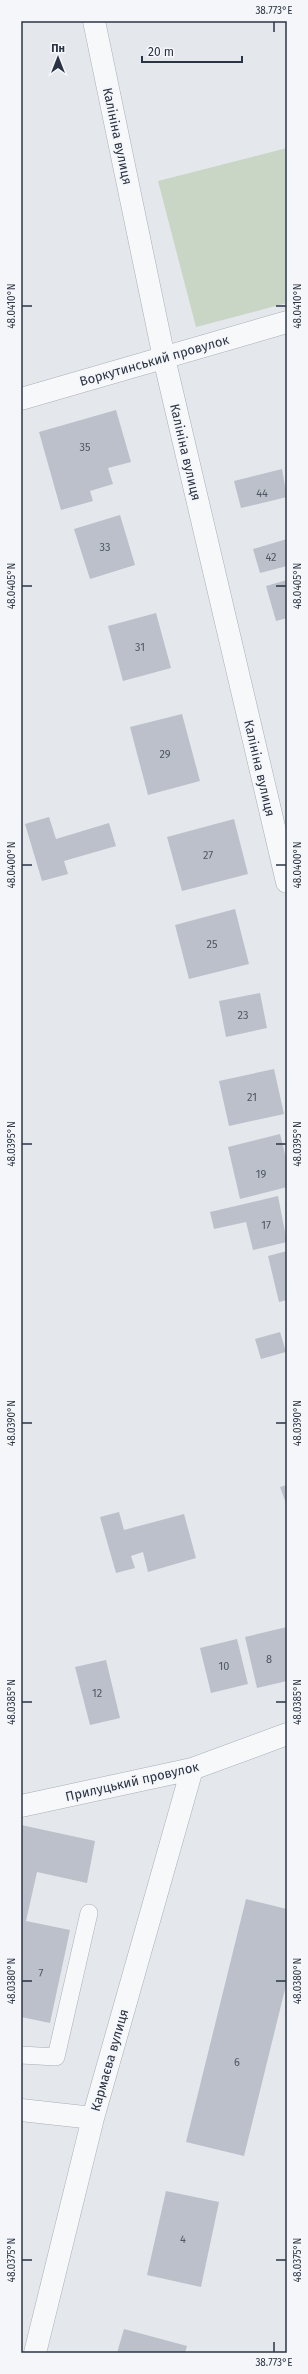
<svg xmlns="http://www.w3.org/2000/svg" width="308" height="2374" font-family="'Fira Sans',sans-serif">
<style>
.green{fill:#c9d6c5}
.building{fill:#bbc0ca}
.lines{fill:none;stroke-linecap:round;stroke-linejoin:round}
.service-casing{stroke:#a9aeb7;stroke-width:18}
.minor-casing{stroke:#a9aeb7;stroke-width:23}
.service{stroke:#f7f8fa;stroke-width:17}
.minor{stroke:#f7f8fa;stroke-width:22}
.ticks{fill:none;stroke:#2b3445;stroke-width:1.5}
.labels{text-anchor:middle;stroke-width:3.5;stroke-linejoin:round;paint-order:stroke}
.number-label{font-size:11px;fill:#4f5766}
.street-label{font-size:13px;fill:#2b3445;stroke:#f4f6f9}
.neatline{fill:none;stroke:#2b3445;stroke-width:1.5}
.ticks-label{font-size:10px;text-anchor:middle;fill:#2b3445}
</style>
<rect width="100%" height="100%" fill="#e4e7ec"/>
<path class="green" d="M287,148v155l-91,24 -38,-146z"/>
<path class="building" d="M116,410l15,52 -23,6 5,16 -23,7 3,10 -32,9 -22,-78z
M282,469l5,28 -46,11 -7,-27z
M120,515l15,50 -45,14 -16,-50z
M287,539v27l-27,7 -7,-24z
M287,580v38l-11,3 -10,-35z
M156,613l15,55 -48,13 -15,-55z
M182,714l18,67 -52,14 -18,-68z
M49,817l7,22 53,-16 7,23 -52,15 4,13 -26,7 -17,-57z
M234,819l14,55 -66,17 -15,-54z
M235,909l14,55 -60,15 -14,-54z
M260,993l7,35 -41,9 -7,-36z
M274,1069l10,45 -55,12 -10,-45z
M280,1134l7,28v25l-47,12 -12,-52z
M278,1196l9,46 -34,8 -7,-28 -32,7 -4,-17z
M287,1251v49l-8,2 -11,-46z
M280,1332l6,20 -25,7 -6,-20z
M287,1485v21l-7,-19z
M119,1512l5,18 60,-16 12,44 -48,14 -5,-20 -12,4 4,12 -19,5 -16,-56z
M287,1627v54l-30,7 -12,-51z
M237,1639l11,45 -37,9 -11,-45z
M106,1660l14,58 -30,7 -15,-58z
M21,1825l74,16 -8,42 -50,-11 -11,49 44,9 -20,93 -29,-6z
M246,1899l41,10v72l-43,175 -58,-14z
M166,2191l53,11 -18,85 -54,-12z
M124,2329l63,17 -2,7h-68z"/>
<g class="lines">
<g class="service-casing">
<path id="service" d="M21,2055l35,2 33,-144"/>
</g>
<g class="minor-casing">
<path id="minor" d="M94,21l70,337 123,524
M21,399l266,-77
M21,1806l171,-37 95,-35
M21,2110l72,8
M35,2353l58,-235 99,-349"/>
</g>
<use href="#service" class="service"/>
<use href="#minor" class="minor"/>
</g>
<path class="ticks" d="M274,22v10M22,306h10M276,306h10M22,586h10M276,586h10M22,865h10M276,865h10M22,1144h10M276,1144h10M22,1423h10M276,1423h10M22,1702h10M276,1702h10M22,1981h10M276,1981h10M22,2260h10M276,2260h10M274,2342v10"/>
<g class="labels">
<g class="number-label">
<text x="85" y="451">35</text>
<text x="262" y="497">44</text>
<text x="105" y="551">33</text>
<text x="271" y="561">42</text>
<text x="140" y="651">31</text>
<text x="165" y="758">29</text>
<text x="208" y="859">27</text>
<text x="212" y="948">25</text>
<text x="243" y="1019">23</text>
<text x="252" y="1101">21</text>
<text x="261" y="1178">19</text>
<text x="266" y="1229">17</text>
<text x="269" y="1663">8</text>
<text x="224" y="1670">10</text>
<text x="97" y="1697">12</text>
<text x="41" y="1977">7</text>
<text x="237" y="2066">6</text>
<text x="183" y="2243">4</text>
</g>
<g class="street-label">
<text transform="translate(118 136) rotate(78)" y="5">Калініна вулиця</text>
<text transform="translate(154 360) rotate(-16)" y="5">Воркутинський провулок</text>
<text transform="translate(186 452) rotate(77)" y="5">Калініна вулиця</text>
<text transform="translate(260 768) rotate(77)" y="5">Калініна вулиця</text>
<text transform="translate(132 1781) rotate(-13)" y="5">Прилуцький провулок</text>
<text transform="translate(109 2060) rotate(-74)" y="5">Кармаєва вулиця</text>
</g>
</g>
<rect width="308" height="2374" fill="none" stroke="#f4f6f9" stroke-width="44"/>
<g transform="translate(58 58)" stroke="#f4f6f9" stroke-width="3" paint-order="stroke">
<path d="M0-3L7 15L0 10L-7 15Z" fill="#2b3445"/>
<text y="-6" font-size="11" font-weight="bold" text-anchor="middle" fill="#2b3445">Пн</text>
</g>
<path d="M142 56v6h100v-6" fill="none" stroke="#2b3445" stroke-width="2"/>
<text x="148" y="56" font-size="12" fill="#2b3445" stroke="#f4f6f9" stroke-width="3" paint-order="stroke">20 m</text>
<rect x="22" y="22" width="264" height="2330" class="neatline"/>
<g class="ticks-label">
<text x="274" y="14">38.773°E</text>
<text transform="translate(11 306) rotate(-90)" y="4">48.0410°N</text>
<text transform="translate(297 306) rotate(-90)" y="4">48.0410°N</text>
<text transform="translate(11 586) rotate(-90)" y="4">48.0405°N</text>
<text transform="translate(297 586) rotate(-90)" y="4">48.0405°N</text>
<text transform="translate(11 865) rotate(-90)" y="4">48.0400°N</text>
<text transform="translate(297 865) rotate(-90)" y="4">48.0400°N</text>
<text transform="translate(11 1144) rotate(-90)" y="4">48.0395°N</text>
<text transform="translate(297 1144) rotate(-90)" y="4">48.0395°N</text>
<text transform="translate(11 1423) rotate(-90)" y="4">48.0390°N</text>
<text transform="translate(297 1423) rotate(-90)" y="4">48.0390°N</text>
<text transform="translate(11 1702) rotate(-90)" y="4">48.0385°N</text>
<text transform="translate(297 1702) rotate(-90)" y="4">48.0385°N</text>
<text transform="translate(11 1981) rotate(-90)" y="4">48.0380°N</text>
<text transform="translate(297 1981) rotate(-90)" y="4">48.0380°N</text>
<text transform="translate(11 2260) rotate(-90)" y="4">48.0375°N</text>
<text transform="translate(297 2260) rotate(-90)" y="4">48.0375°N</text>
<text x="274" y="2366">38.773°E</text>
</g>
</svg>
